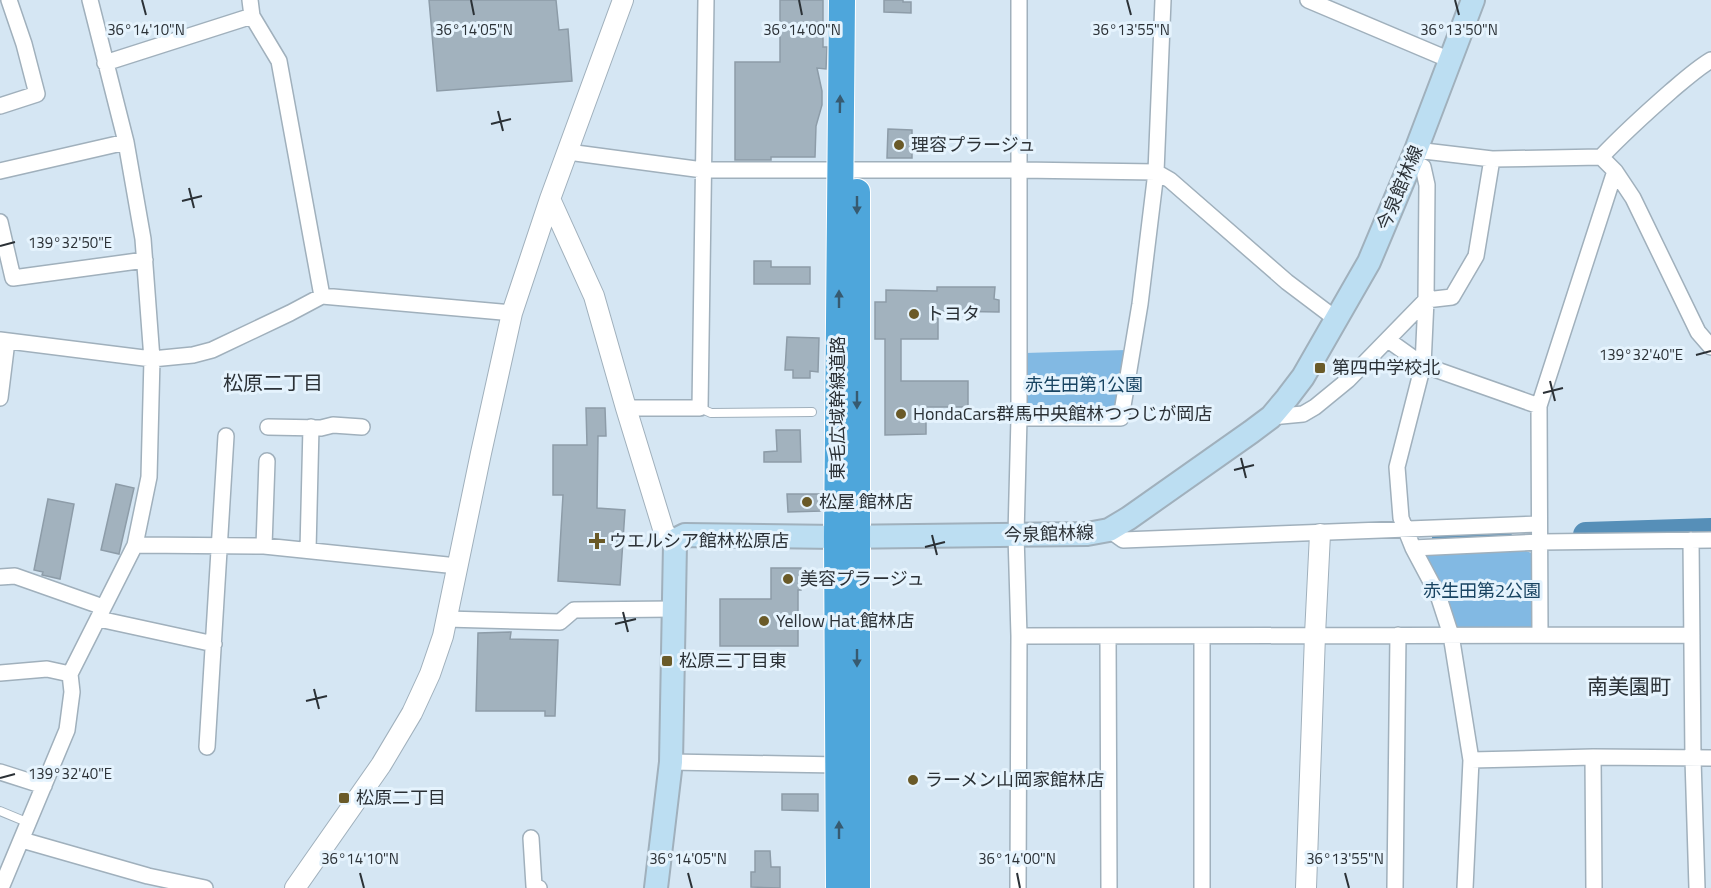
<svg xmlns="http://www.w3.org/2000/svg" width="1711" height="888" font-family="'Titillium Web','Noto Sans JP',sans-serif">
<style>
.green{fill:#82b9e3}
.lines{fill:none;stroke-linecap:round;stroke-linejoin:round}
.river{stroke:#568fb8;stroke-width:26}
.building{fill:#a2b2be;stroke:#8d9ca8;stroke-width:1.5}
.service-casing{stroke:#a0b0bc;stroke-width:10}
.minor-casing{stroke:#a0b0bc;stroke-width:18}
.tertiary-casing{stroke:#a0b0bc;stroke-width:22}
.secondary-casing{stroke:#a0b0bc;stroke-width:26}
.trunk-casing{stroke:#fff;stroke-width:28}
.service{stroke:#fff;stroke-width:8}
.minor{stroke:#fff;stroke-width:15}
.tertiary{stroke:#fff;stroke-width:20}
.secondary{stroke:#bcdef2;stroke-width:22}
.trunk{stroke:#4ea6db;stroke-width:26}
.oneway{fill:#375a70}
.ticks{fill:none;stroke:#2b3136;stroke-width:2}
.poi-dot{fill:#6a5a28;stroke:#e5f3fd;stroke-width:2}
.labels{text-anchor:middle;stroke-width:6;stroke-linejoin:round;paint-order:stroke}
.poi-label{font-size:18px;fill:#2b3136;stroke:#e5f3fd;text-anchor:start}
.street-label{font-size:18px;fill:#2b3136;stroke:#e5f3fd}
.park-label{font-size:18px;fill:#184462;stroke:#e5f3fd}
.neighbourhood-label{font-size:20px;fill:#2b3136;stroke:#e5f3fd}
.quarter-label{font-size:21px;fill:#2b3136;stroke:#e5f3fd}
.ticks-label{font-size:15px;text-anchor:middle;fill:#2b3136;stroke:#e5f3fd;stroke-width:6;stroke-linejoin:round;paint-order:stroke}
</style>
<rect width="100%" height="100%" fill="#d5e6f3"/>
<path class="green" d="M1126,350l-5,68h-97l1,-65z
M1416,548l110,3 8,3 4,78h-88z"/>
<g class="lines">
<path class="river" d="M1586,535l125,-4
M1445,539l54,-2"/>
</g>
<path class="building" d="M429,0h127l3,30 9,-1 4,52 -135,10z
M780,0h43v47h4l-1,22 -9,-1 5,23v14l-6,21 -1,31h-44v3h-36v-98h45z
M884,0h19v2h8v11l-27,-1z
M888,129l24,1v28h-25z
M754,261h17v6h39v17h-56z
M937,287h58l-1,12 5,1v12l-61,-1v28h-37v42h67v26h-42v27l-41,1v-96h-10v-37h11v-12l51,1z
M787,337l32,1 -1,34 -8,-1v7h-17v-8h-8z
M586,408h19l1,28h-8l-1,72 28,2 -5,75 -62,-4 5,-86h-10v-50h34z
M776,430h24l1,32h-37v-10l13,-1z
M116,484l18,4 -15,66 -18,-4z
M787,494h34l1,17 -34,1z
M48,499l26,5 -14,75 -18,-4 1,-3 -9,-2z
M771,568h30v22h-3v56h-78v-47h51z
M511,632l-1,7 48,1 -3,76h-10v-5h-69l2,-78z
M782,794h36v17l-36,-1z
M755,851h15l1,16h9v21l-29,-1v-15h4z"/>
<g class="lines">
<g class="service-casing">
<path id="service" d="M700,408l11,5 101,-1
M0,811l29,12"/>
</g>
<g class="minor-casing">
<path id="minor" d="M250,0l2,16 27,45 43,235
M1308,0l142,60
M105,63l147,-47
M0,106l37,-12 -13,-50 -15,-44
M1416,150l76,9 109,-2 14,14 18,27 65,134 13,15
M568,152l135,18h317l136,2 14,8 117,102 49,37
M1601,157c22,-23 45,-44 69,-65 13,-11 26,-23 41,-32
M1492,159l-16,97 -24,41 -26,3 -3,65 116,41
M0,171l126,-29
M0,222l13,56 132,-18
M0,340l152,19 41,-4 19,-5 78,-37 32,-17 190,17
M1388,340l35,25 -26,102 4,51 12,30 25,47 13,40 20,125 -6,128
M0,398l7,-57
M626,408h74l6,-408
M1271,417l32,-3 12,-7 33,-27 78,-80 1,-115 -4,-18 -12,-5
M1019,418h102l19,-114 16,-132 7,-172
M268,427l53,1 12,-3 29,2
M1109,530l14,10 416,-16
M1691,540l2,219 4,129
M135,545l129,1 193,20
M264,546l3,-85
M1413,548l128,-6 170,-2
M308,550l3,-123
M0,577l15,-1 88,31
M99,619l115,25
M446,619l114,3 14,-12 100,-1
M1540,635l-1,-229 76,-235
M1019,636l673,-1
M1108,636l1,252
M0,673l47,-4 23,5
M207,747c7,-104 12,-208 19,-311
M1593,757l1,131
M1471,760l122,-3 118,1
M671,762l168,3
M0,772l44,14
M531,838l3,48 5,2
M22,840l126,36 57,12
M1,888l66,-158 5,-38 -2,-18 65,-129 14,-68 3,-118 -9,-120 -17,-97 -36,-142
M1018,888l1,-252 -3,-101 3,-117v-418
M1202,888v-252
M1395,888l3,-253"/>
</g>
<g class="tertiary-casing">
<path id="tertiary" d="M550,199l44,97 32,112 38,124 11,12
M295,888l86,-123 31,-52 18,-39 13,-38 38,-183 31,-140 38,-114 73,-199
M1306,888l9,-253 5,-101"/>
</g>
<g class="secondary-casing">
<path id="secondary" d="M656,888l15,-126 4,-218 2,-5 8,-4 152,2 250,-3 22,-4 20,-12 122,-86 20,-15 16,-19 16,-21 66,-115 47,-112 57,-150"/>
</g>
<g class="trunk-casing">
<path id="trunk" d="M857,192v696
M839,888l-2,-351 5,-537"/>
</g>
<use href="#service" class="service"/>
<use href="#minor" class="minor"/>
<use href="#tertiary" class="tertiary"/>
<use href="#secondary" class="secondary"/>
<use href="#trunk" class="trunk"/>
</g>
<defs><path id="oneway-solid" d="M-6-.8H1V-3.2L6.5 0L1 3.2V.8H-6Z" transform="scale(1.5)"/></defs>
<g class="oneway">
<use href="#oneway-solid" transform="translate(840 104) rotate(-89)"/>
<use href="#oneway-solid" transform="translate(857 205) rotate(90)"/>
<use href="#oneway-solid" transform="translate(839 299) rotate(-90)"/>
<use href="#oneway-solid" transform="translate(857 400) rotate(90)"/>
<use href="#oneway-solid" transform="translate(857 658) rotate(90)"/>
<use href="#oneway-solid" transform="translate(839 830) rotate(-90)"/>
</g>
<path class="ticks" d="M142,0l4,15M471,0l3,15M799,0l3,15M1127,0l4,15M1455,0l4,15M498,111l5,20M491,124l20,-5M189,188l5,20M182,201l20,-5M0,246l15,-4M1696,355l15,-4M1550,381l5,20M1543,393l20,-5M1241,458l5,20M1234,470l20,-5M932,535l5,20M925,547l20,-5M623,612l5,20M615,624l21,-5M314,689l5,20M306,701l21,-5M0,778l15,-4M360,873l4,15M688,873l4,15M1017,873l3,15M1345,873l4,15"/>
<g class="poi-dot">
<circle cx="899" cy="145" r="6"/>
<circle cx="914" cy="314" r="6"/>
<rect x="1314" y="362" width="12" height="12" rx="3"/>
<circle cx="901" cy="414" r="6"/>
<circle cx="807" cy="502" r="6"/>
<path d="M594 532h6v6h6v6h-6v6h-6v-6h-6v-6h6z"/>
<circle cx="788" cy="579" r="6"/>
<circle cx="764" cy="621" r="6"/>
<rect x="661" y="655" width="12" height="12" rx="3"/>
<circle cx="913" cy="780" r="6"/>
<rect x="338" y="792" width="12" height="12" rx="3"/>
</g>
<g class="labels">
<g class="poi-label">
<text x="911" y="151">理容プラージュ</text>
<text x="926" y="320">トヨタ</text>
<text x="1332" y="374">第四中学校北</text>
<text x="913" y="420">HondaCars群馬中央館林つつじが岡店</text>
<text x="819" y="508">松屋 館林店</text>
<text x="609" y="547">ウエルシア館林松原店</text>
<text x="800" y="585">美容プラージュ</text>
<text x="776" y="627">Yellow Hat 館林店</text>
<text x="679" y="667">松原三丁目東</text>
<text x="925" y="786">ラーメン山岡家館林店</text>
<text x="356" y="804">松原二丁目</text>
</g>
<g class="street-label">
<text transform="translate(1400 188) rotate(-67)" y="6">今泉館林線</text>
<text transform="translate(838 408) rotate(-90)" y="6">東毛広域幹線道路</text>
<text transform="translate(1049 534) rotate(-2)" y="6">今泉館林線</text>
</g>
<g class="park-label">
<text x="1084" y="391">赤生田第1公園</text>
<text x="1482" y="597">赤生田第2公園</text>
</g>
<g class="neighbourhood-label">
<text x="273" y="390">松原二丁目</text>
</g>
<g class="quarter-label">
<text x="1629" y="694">南美園町</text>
</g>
</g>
<g class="ticks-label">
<text x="802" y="35">36°14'00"N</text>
<text x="146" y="35">36°14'10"N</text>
<text x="474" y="35">36°14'05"N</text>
<text x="1131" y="35">36°13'55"N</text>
<text x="1459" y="35">36°13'50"N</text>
<text x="70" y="248">139°32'50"E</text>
<text x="1641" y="360">139°32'40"E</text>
<text x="70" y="779">139°32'40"E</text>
<text x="360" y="864">36°14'10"N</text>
<text x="688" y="864">36°14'05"N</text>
<text x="1017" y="864">36°14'00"N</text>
<text x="1345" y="864">36°13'55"N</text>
</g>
</svg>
